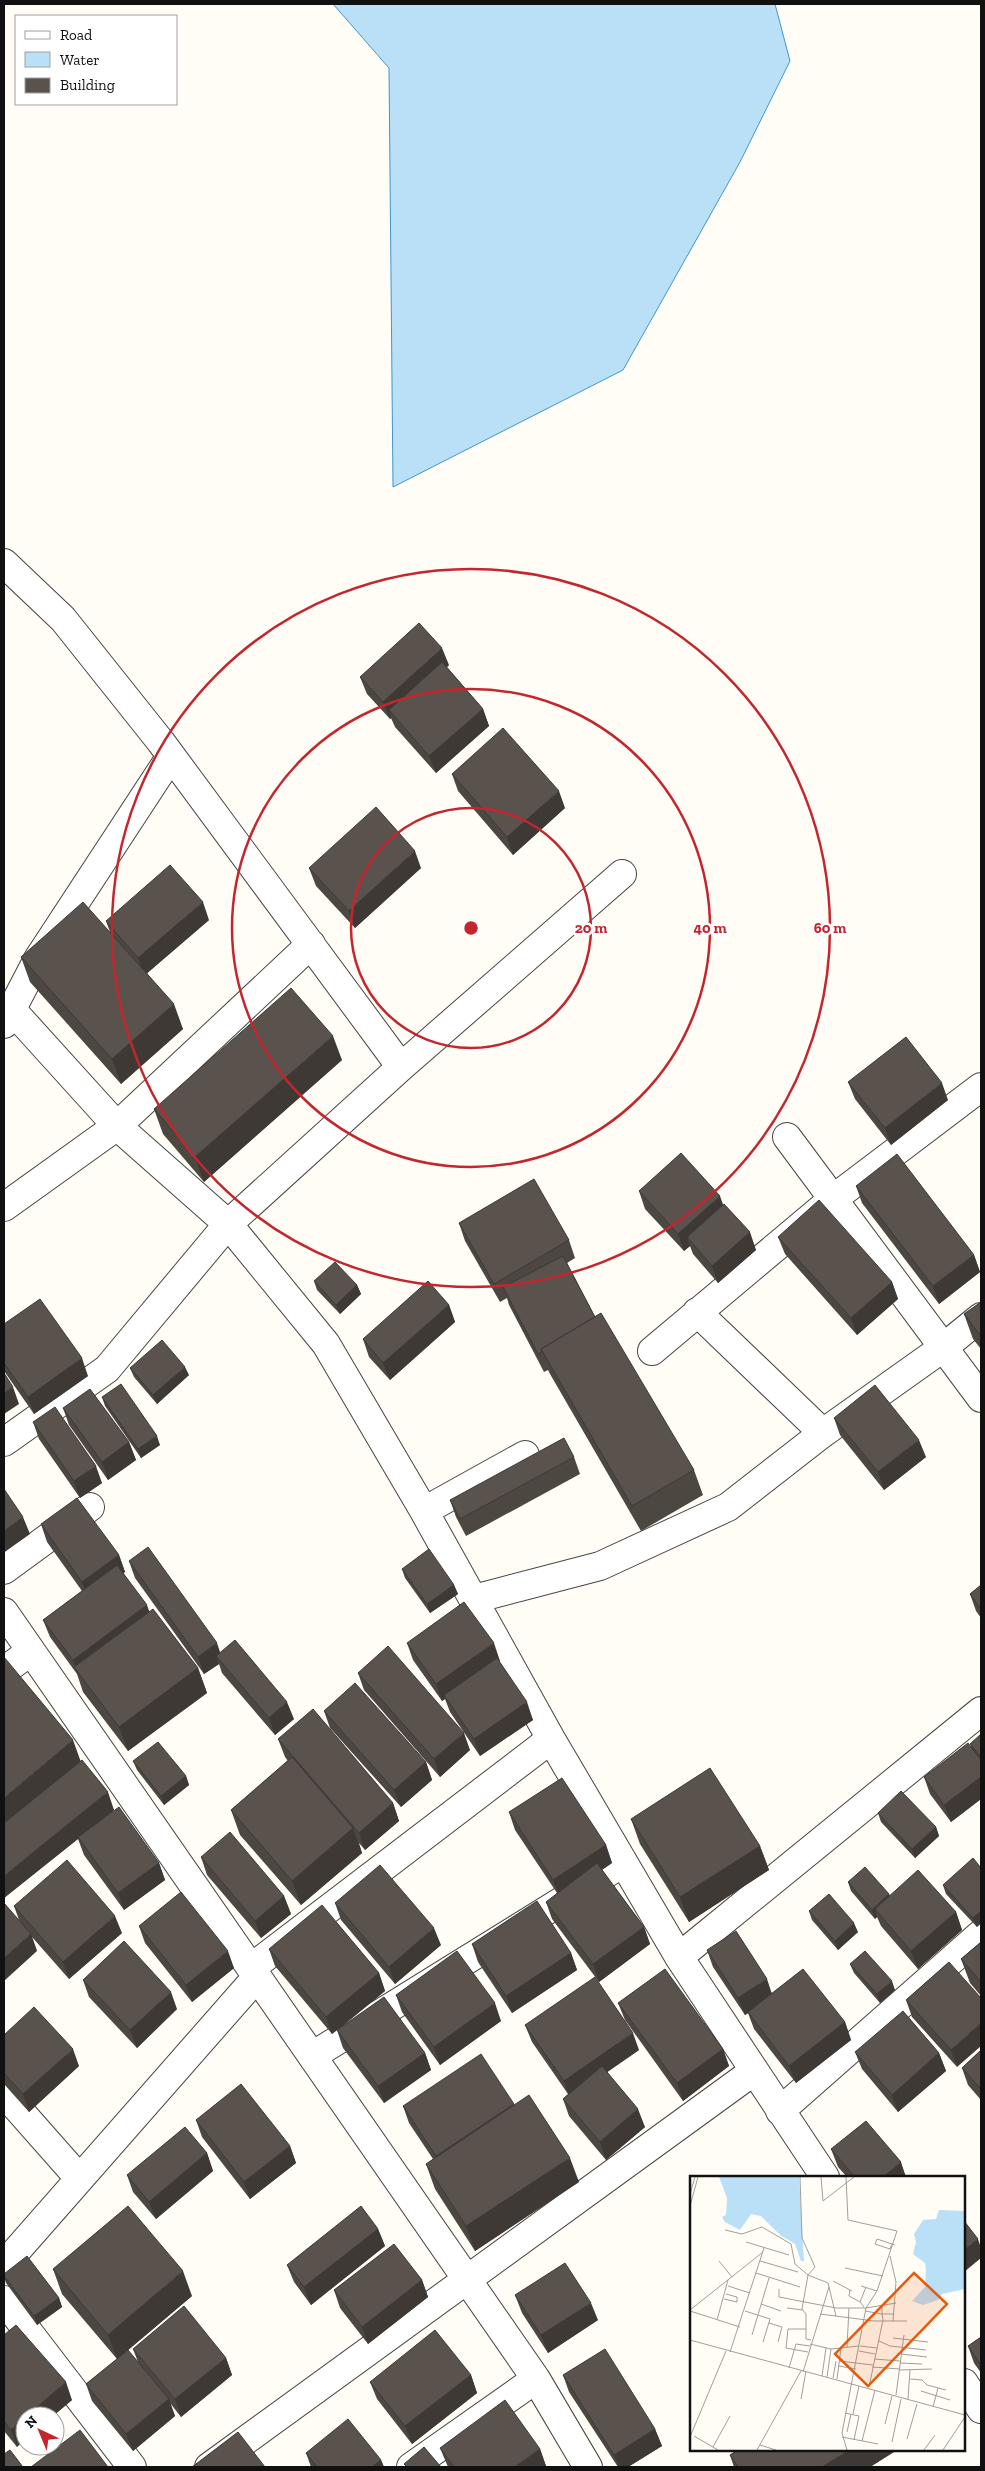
<svg xmlns="http://www.w3.org/2000/svg" width="985" height="2471" font-family="'Zilla Slab',serif">
<style>
.water{fill:#b9e0f7;stroke:#3f96cf}
.lines{fill:none;stroke-linecap:round;stroke-linejoin:round}
.minor-casing{stroke:#444;stroke-width:30}
.minor{stroke:#fff;stroke-width:28}
.wall{fill:#4d4742}
.shaded-wall{fill:#3f3936}
.building{fill:#5a524d;stroke:#3f3936}
.ring{fill:none;stroke:#c4262e;stroke-width:2.5}
.inset-road{fill:none;stroke:#a09f9a;stroke-width:1}
.view{fill:#e8590c;fill-opacity:0.15;stroke:#e8590c;stroke-width:2.5}
.inset-edge{fill:none;stroke:#111;stroke-width:2.5}
.centre{fill:#c4262e;stroke:#fff;stroke-width:2.5}
.ring-label{font-size:15px;text-anchor:middle;font-weight:bold;fill:#c4262e;stroke:#fff;stroke-width:5;stroke-linejoin:round;paint-order:stroke}
</style>
<rect width="100%" height="100%" fill="#fffdf5"/>
<path class="water" d="M333,4h442l15,57 -50,101 -117,208 -230,117 -4,-419z"/>
<g class="lines">
<g class="minor-casing">
<path id="minor" d="M4,563l59,56 98,123 240,325
M12,1010l105,116 194,-182
M4,1024l34,-65 133,-203
M787,1137l194,261
M4,1207l113,-81 111,98 98,120 98,167 127,228 128,218 146,220
M697,1312l126,121
M652,1351l181,-152 148,-112
M4,1442l103,-73 121,-145 173,-157 221,-193
M424,1511l101,-56
M4,1570l86,-63
M474,1599l126,-33 128,-59 95,-74 121,-86 37,-30
M4,1612l532,767 52,88
M4,1671l27,-20
M679,1957l302,-246
M251,1968l300,-229
M312,2056l311,-193
M4,2093l75,85
M780,2111l201,-177
M4,2265l252,-287
M4,2300l128,167
M964,2383l17,26
M209,2467l545,-396
M411,2467l125,-88"/>
</g>
<use href="#minor" class="minor"/>
</g>
<path class="wall" d="M449,665l-2,2 36,42 6,17 -53,47 -41,-46 -4,-9 -1,1 -23,-25 -7,-17z
M452,774l113,34 -52,47 -55,-64z
M309,868h112l-66,60 -39,-42z
M209,920l-62,53 36,56 -62,55 -91,-102 -9,-25 89,-25 -4,-11z
M342,1060l-138,122 -41,-48 -9,-25z
M848,1082l100,18 -57,45 -36,-46z
M856,1186l118,69 6,17 -41,32 -77,-101z
M639,1191l84,14 33,45 -38,33 -25,-29 -3,-8 -6,5 -39,-42z
M459,1223l110,17 6,18 -8,5 28,54 99,153 9,25 -62,36 -91,-157 -2,-4 -4,2 -35,-67 -2,-7 -7,4 -35,-61z
M778,1237l114,45 6,17 -41,36 -72,-81z
M314,1281l43,4 4,9 -21,20 -23,-24z
M981,1302v47l-8,-10 -9,-25z
M449,1305l6,17 -65,58 -21,-23 -6,-18z
M4,1324l84,52 -54,38 -30,-43z
M130,1368l59,7 -32,29 -23,-27z
M102,1397l58,48 -19,13 -36,-52z
M63,1408l66,34 7,18 -28,20 -39,-55z
M834,1418l92,39 -42,33 -44,-55z
M33,1422l69,61 -22,15 -41,-59z
M574,1457l6,17 -114,62 -10,-19 -6,-17z
M41,1524l78,31 6,17 -2,1 26,38 49,57 9,25 -79,58 -45,-59 -6,-18 -27,-37 -7,-17 39,-29 -35,-49z
M129,1561l91,92 74,66 -19,16 -53,-62 -3,-9 -15,10 -69,-96z
M402,1569l52,16 4,9 -28,19 -25,-35z
M981,1585v33l-5,-7 -6,-17z
M407,1643l93,18 -1,1 34,58 -53,36 -30,-44 -5,-13 -3,2 -29,-41z
M358,1673l112,77 -30,27 -76,-87z
M324,1711l102,51 6,18 -31,27 -71,-79z
M981,1734v65l-30,23 -21,-28 -6,-17 47,-31z
M278,1739l115,64 6,18 -34,29 -6,-7 3,10 -61,52 -61,-70 -9,-25 57,-49 -3,-4z
M133,1761l53,15 3,9 -25,20 -27,-35z
M80,1762l34,48 -15,12 60,41 6,17 -41,30 -40,-55 -6,-16 -74,59z
M509,1812l97,33 6,18 -10,7 42,57 6,17 -51,38 -47,-63 -6,-17 11,-9 -42,-63z
M878,1813l58,14 3,9 -24,22 -34,-36z
M631,1819l129,27 9,24 -80,52 -49,-78z
M201,1857l83,39 7,18 -30,24 -54,-63z
M981,1868v55l-4,4 -31,-33 -3,-9z
M848,1882l41,12 1,2 66,16 6,18 -44,39 -37,-43 -4,-9 -2,2 -24,-28z
M335,1903l106,42 -46,39 -54,-64z
M14,1906l108,27 -53,46 -37,-42 5,14 -18,-31z
M809,1911l49,21 -20,18 -26,-30z
M139,1926l95,42 -42,34 -47,-59z
M981,1942v54l-11,-13 -9,-24z
M472,1944l99,9 6,17 -65,43 -34,-51z
M269,1949l110,24 6,18 -47,39 87,23 6,17 -47,33 -41,-55 -6,-18 -5,4 -57,-68z
M707,1950l65,43 73,29 6,18 -55,43 -42,-54 -6,-16 -3,2 -32,-48z
M949,1962l8,105 -45,-50 -6,-17z
M850,1964l45,26 -15,13 -26,-30z
M83,1980l94,29 -40,39 -48,-51z
M396,1995l105,26 -61,44 -38,-53z
M618,2003l105,46 6,17 -46,35 -58,-81z
M525,2025l114,25 -32,22 38,55 -39,33 -37,-44 -6,-17 5,-5 -36,-52z
M4,2035l75,31 -50,46 -25,-28z
M981,2050v50l-13,-15 -6,-17z
M855,2052l84,1 7,18 -48,41 -36,-43z
M515,2105l64,77 -104,69 -40,-62 -9,-25 7,-5 -24,-36 -6,-17z
M196,2120l94,26 6,17 -46,36 -48,-62z
M831,2149l75,28h-59l-9,-10z
M207,2153l6,18 -57,48 -23,-27 -6,-17z
M378,2229l7,17 -74,59 -17,-23 -7,-17z
M53,2269l139,27 -66,56 12,10 -5,-13 93,9 6,17 -51,42 -11,-14 5,13 -42,35 -41,-50 -6,-17 31,-25 -55,-65z
M4,2274l55,24 3,9 -25,18 -31,-42 -2,-6z
M422,2280l6,17 -60,47 -28,-36 -6,-18z
M515,2295l83,25 -50,33 -26,-40z
M4,2335l68,65 -19,16h-28l-8,31 -13,-16z
M981,2337v36l-7,-10 -6,-17z
M471,2375l6,18 -65,51 -35,-45 -7,-17z
M563,2375l92,54 7,17 -34,21h-10l-49,-75z
M440,2448l100,1 6,17 -1,1h-97z
M737,2450h160l-27,17h-136l-4,-12z
M306,2453l75,7 3,7h-73z"/>
<path class="shaded-wall" d="M442,648l7,17 -55,51 -5,-6 2,8 -1,1 -7,-17z
M483,709l6,17 -53,47 -7,-17z
M559,791l6,17 -52,47 -6,-18z
M415,851l6,17 -66,60 -6,-17z
M203,902l6,18 -65,56 -6,-18z
M174,1004l9,25 -62,55 -9,-25z
M333,1036l9,24 -138,122 -9,-25z
M942,1083l6,17 -57,45 -6,-17z
M720,1196l6,17 -39,24 3,9 -6,5 -6,-17z
M750,1232l6,18 -38,33 -6,-17z
M974,1255l6,17 -41,32 -6,-18z
M892,1282l6,17 -41,36 -6,-17z
M357,1285l4,9 -21,20 -4,-9z
M449,1305l6,17 -65,58 -7,-17z
M82,1358l6,18 -54,38 -6,-17z
M185,1367l4,8 -32,29 -4,-9z
M13,1387l6,17 -15,10v-21z
M157,1436l3,9 -19,13 -3,-9z
M919,1440l7,17 -42,33 -6,-18z
M129,1442l7,18 -28,20 -6,-18z
M96,1466l6,17 -22,15 -6,-17z
M23,1517l7,17 -26,18v-21z
M119,1555l6,17 -37,27 -6,-17z
M454,1585l4,9 -28,19 -3,-9z
M147,1605l6,17 -76,49 -4,-11z
M217,1643l6,18 -7,-5 3,8 -15,10 -6,-17z
M494,1643l6,18 -54,37 -2,-3 1,4 -3,2 -6,-17z
M198,1668l9,25 -79,58 -9,-24z
M287,1702l7,17 -19,16 -6,-17z
M527,1702l6,18 -53,36 -6,-17z
M464,1733l6,17 -30,27 -6,-18z
M73,1740l9,25 -78,65v-32z
M426,1762l6,18 -31,27 -7,-17z
M186,1776l3,9 -25,20 -3,-9z
M981,1777v22l-30,23 -7,-17z
M108,1792l6,18 -110,88v-22z
M393,1803l6,18 -34,29 -6,-17z
M936,1827l3,9 -24,22 -3,-9z
M353,1828l9,25 -61,52 -9,-24z
M606,1845l6,18 -52,35 -7,-18z
M760,1846l9,24 -80,52 -9,-25z
M159,1863l6,17 -41,30 -6,-17z
M889,1894l3,9 -17,6 2,8 -2,2 -3,-9z
M284,1896l7,18 -30,24 -6,-17z
M981,1911v12l-4,4 -4,-9z
M956,1912l6,18 -44,39 -7,-18z
M115,1916l7,17 -53,46 -6,-17z
M854,1923l4,9 -20,18 -3,-9z
M644,1927l6,17 -51,38 -6,-18z
M434,1928l7,17 -46,39 -6,-17z
M31,1934l6,17 -33,30v-23z
M228,1951l6,17 -42,34 -6,-17z
M571,1953l6,17 -65,43 -6,-17z
M379,1973l6,18 -53,43 -6,-17z
M767,1979l6,18 -28,18 -7,-17z
M892,1981l3,9 -15,13 -3,-9z
M171,1992l6,17 -40,39 -7,-18z
M495,2003l6,18 -61,44 -6,-18z
M845,2022l6,18 -55,43 -7,-17z
M981,2023v23l-24,21 -6,-17z
M633,2033l6,17 -69,48 -6,-17z
M73,2049l6,17 -50,46 -6,-18z
M723,2049l6,17 -46,35 -6,-18z
M425,2053l6,17 -47,33 -6,-17z
M939,2053l7,18 -48,41 -6,-17z
M514,2104l6,17 -78,52 -6,-17z
M638,2109l7,18 -39,33 -6,-18z
M290,2146l6,17 -46,36 -6,-17z
M207,2153l6,18 -57,48 -7,-17z
M570,2158l9,24 -104,69 -9,-25z
M901,2162l5,15h-23z
M378,2229l7,17 -74,59 -7,-18z
M978,2239l3,9v10l-17,14v-22z
M183,2271l9,25 -75,63 -9,-24z
M422,2280l6,17 -60,47 -6,-17z
M59,2298l3,9 -25,18 -3,-9z
M591,2303l7,17 -50,33 -7,-18z
M226,2358l6,17 -51,42 -6,-18z
M471,2375l6,18 -65,51 -7,-18z
M66,2382l6,18 -19,16h-26z
M169,2399l6,17 -42,35 -7,-17z
M25,2418v22l-8,7 -6,-17z
M655,2429l7,17 -34,21h-9l-5,-12z
M540,2449l6,17 -1,1h-30z
M850,2450h47l-27,17h-48z
M381,2460l3,7h-12z"/>
<path class="building" d="M419,623l23,25 -59,54 -23,-25z
M442,662l41,47 -54,47 -40,-46z
M503,728l56,63 -52,46 -55,-63z
M376,807l39,44 -66,60 -40,-43z
M170,865l33,37 -65,56 -32,-37z
M83,902l91,102 -62,55 -91,-102z
M291,988l42,48 -138,121 -41,-48z
M906,1037l36,46 -57,45 -37,-46z
M681,1153l39,43 -42,38 -39,-43z
M897,1154l77,101 -41,31 -77,-100z
M534,1179l35,61 -75,44 -35,-61z
M819,1200l73,82 -41,36 -73,-81z
M724,1204l26,28 -38,34 -25,-29z
M563,1256l32,61 -54,32 1,3 -4,2 -35,-67z
M335,1262l22,23 -21,20 -22,-24z
M428,1281l21,24 -66,58 -20,-24z
M40,1299l42,59 -54,39 -24,-34v-39z
M981,1302v34l-17,-22z
M601,1313l93,157 -62,36 -91,-157z
M162,1340l23,27 -32,28 -23,-27z
M4,1373l9,14 -9,6z
M121,1384l36,52 -19,13 -36,-52z
M875,1385l44,55 -41,32 -44,-54z
M90,1389l39,53 -27,20 -39,-54z
M55,1407l41,59 -22,15 -41,-59z
M564,1438l10,19 -114,62 -10,-19z
M4,1489l19,28 -19,14z
M77,1498l42,57 -37,27 -41,-58z
M148,1547l69,96 -19,14 -69,-96z
M429,1549l25,36 -27,19 -25,-35z
M117,1565l30,40 -74,55 -30,-40z
M981,1585v24l-11,-15z
M464,1602l30,41 -58,41 -29,-41z
M153,1609l45,59 -79,59 -45,-60z
M235,1640l52,62 -18,16 -53,-62z
M388,1646l76,87 -30,26 -76,-86z
M4,1657l69,83 -69,58z
M497,1658l30,44 -53,37 -30,-44z
M355,1683l71,79 -32,28 -70,-79z
M313,1709l80,94 -34,30 -81,-94z
M981,1734v23l-11,-13z
M158,1742l28,34 -25,20 -28,-35z
M968,1743l13,17v17l-37,28 -20,-28z
M292,1757l61,71 -61,53 -61,-71z
M82,1760l26,32 -104,84v-53z
M710,1768l50,78 -80,51 -49,-78z
M562,1778l44,67 -53,35 -44,-68z
M901,1791l35,36 -24,22 -34,-36z
M119,1807l40,56 -41,30 -40,-56z
M230,1832l54,64 -29,25 -54,-64z
M973,1858l8,10v43l-8,7 -30,-33z
M67,1860l48,56 -52,46 -49,-56z
M597,1863l47,64 -51,37 -47,-62z
M380,1865l54,63 -45,39 -54,-64z
M865,1867l24,27 -17,16 -24,-28z
M918,1870l38,42 -45,39 -36,-42z
M181,1892l47,59 -42,34 -47,-59z
M829,1894l25,29 -19,18 -26,-30z
M537,1901l34,52 -65,43 -34,-52z
M4,1903l27,31 -27,24z
M322,1905l57,68 -53,44 -57,-68z
M736,1931l31,48 -29,19 -31,-48z
M124,1941l47,51 -41,38 -47,-50z
M981,1942v40l-20,-23z
M457,1951l38,52 -61,44 -38,-52z
M865,1951l27,30 -15,13 -27,-30z
M949,1962l32,36v25l-30,27 -45,-50z
M665,1969l58,80 -46,34 -59,-80z
M803,1969l42,53 -56,44 -41,-54z
M595,1977l38,56 -69,48 -39,-56z
M384,1997l41,56 -47,33 -41,-56z
M34,2007l39,42 -50,45 -19,-21v-38z
M903,2011l36,42 -47,42 -37,-43z
M981,2050v39l-19,-21z
M481,2054l33,50 -78,52 -33,-50z
M602,2066l36,43 -38,33 -37,-43z
M241,2084l49,62 -46,36 -48,-62z
M529,2095l41,63 -104,68 -40,-62z
M866,2121l35,41 -18,15h-28l-24,-28z
M185,2127l22,26 -58,49 -22,-27z
M128,2206l55,65 -75,64 -55,-66z
M361,2206l17,23 -74,58 -17,-22z
M964,2221l14,18 -14,11z
M394,2244l28,36 -60,47 -28,-37z
M27,2256l32,42 -25,18 -30,-40v-2z
M565,2263l26,40 -50,32 -26,-40z
M184,2306l42,52 -51,41 -42,-50z
M16,2325l50,57 -39,34h-2v2l-14,12 -7,-9v-86z
M435,2330l36,45 -66,51 -35,-44z
M981,2337v28l-13,-19z
M605,2349l50,80 -41,26 -51,-80z
M128,2350l41,49 -43,35 -40,-50z
M505,2400l35,49 -25,18h-61l-14,-19z
M348,2419l33,41 -9,7h-55l-11,-14z
M80,2430l28,37h-77z
M238,2432l27,35h-73z
M424,2447l17,20h-34l-3,-3z
M10,2450l13,17h-19v-13z
M738,2450h112l-28,17h-84l-8,-12z"/>
<g class="ring">
<circle cx="471" cy="928" r="120"/>
<circle cx="471" cy="928" r="239"/>
<circle cx="471" cy="928" r="359"/>
</g>
<g transform="translate(690 2176)">
<rect width="275" height="275" fill="#fffdf5"/>
<path d="M29,1h80l5,84h-3l-6,-17 -15,-9 -19,-19 -10,-2 -11,16 -15,-8 -3,-5 4,-2 1,-17zM249,34l26,1v78l-23,5 -4,6 -15,5 -11,-4 13,-14 1,-17 -1,-7 -12,-9 3,-12 -2,-8 9,-14 13,-1z" fill="#b9e0f7"/>
<path class="inset-road" d="M110,1l2,61 13,29 -7,8 -6,34 4,5v25l5,1M131,1l2,24 31,-24M156,1l2,43 49,11 -20,60 -11,17 -24,125 5,17M0,18l5,-17M0,30l8,-29M35,54l17,4 20,-7 29,17 4,20 13,11 20,8 8,33M56,66l43,13M202,68l-2,5 -15,-5 2,-5 18,6M200,80l6,26 -3,39M29,85l13,16M70,85l38,11M155,92l38,8M66,97l44,14M143,105l19,10M38,110l22,7M171,110l16,5M89,113v8l57,11h30M160,114l-1,6 11,6M34,123l13,3v-5l-11,-3M71,128l20,7M174,131l-4,-5 6,-15M192,131v7h12M97,132l16,2M176,132l30,-5M0,134l73,-58M0,135l50,16M55,135l25,8 -7,23M175,135l17,3 1,6 -14,67M130,138l54,7h33M27,144l11,-40M79,147l13,4 -4,15M116,153h-18l-2,19 22,4M62,159l17,-57M203,162l35,4M0,164l275,75M189,165l11,5 36,4M120,168l21,5 28,-3M170,170l17,2M157,171l2,-39M169,175l16,3M40,176l34,-104M211,178l26,3M184,183l26,2M149,185l34,4M210,187l22,1M149,190l17,3M182,191l28,2M99,192l7,-24 14,2M209,194l33,-1M113,196l26,-85M132,200l4,-28M137,201l4,-28M143,202l3,-17M147,203l4,-31M220,203l12,1 5,5 19,5M231,215l29,9M206,219l8,-60M111,223l5,-28M218,223l2,-29M243,231l5,-19M155,237l14,3 -5,24M163,238l6,-28M195,248l7,-28M157,256l4,-18M4,260l24,14M0,261l36,-86M152,261l36,7M217,263l10,-35M172,265l13,-51M202,266l9,-43M70,269l16,5M23,271l17,-31M67,274l44,-79M234,274l11,-15M253,274l22,-33"/>
<path class="view" d="M224,97l33,31 -79,82 -33,-32z"/>
<rect width="275" height="275" class="inset-edge"/>
</g>
<circle cx="471" cy="928" r="8" class="centre"/>
<g class="ring-label">
<text x="591" y="933">20 m</text>
<text x="710" y="933">40 m</text>
<text x="830" y="933">60 m</text>
</g>
<rect width="985" height="2471" fill="none" stroke="#111111" stroke-width="10"/>
<rect x="15" y="15" width="162" height="90" fill="#ffffff" stroke="#a0a0a0"/>
<rect x="25" y="31" width="25" height="8" fill="#ffffff" stroke="#a0a0a0"/>
<text x="60" y="40" font-size="15" fill="#111111">Road</text>
<rect x="25" y="52" width="25" height="15" fill="#b9e0f7" stroke="#a0a0a0"/>
<text x="60" y="65" font-size="15" fill="#111111">Water</text>
<rect x="25" y="78" width="25" height="15" fill="#5a524d" stroke="#a0a0a0"/>
<text x="60" y="90" font-size="15" fill="#111111">Building</text>
<g transform="translate(40 2431) rotate(316)"><circle r="24" fill="#ffffff" stroke="#a0a0a0"/>
<path d="M0-4L9 19L0 12L-9 19Z" fill="#c4262e"/>
<text y="-8" font-size="14" font-weight="bold" text-anchor="middle" fill="#111111">N</text>
</g>
</svg>
